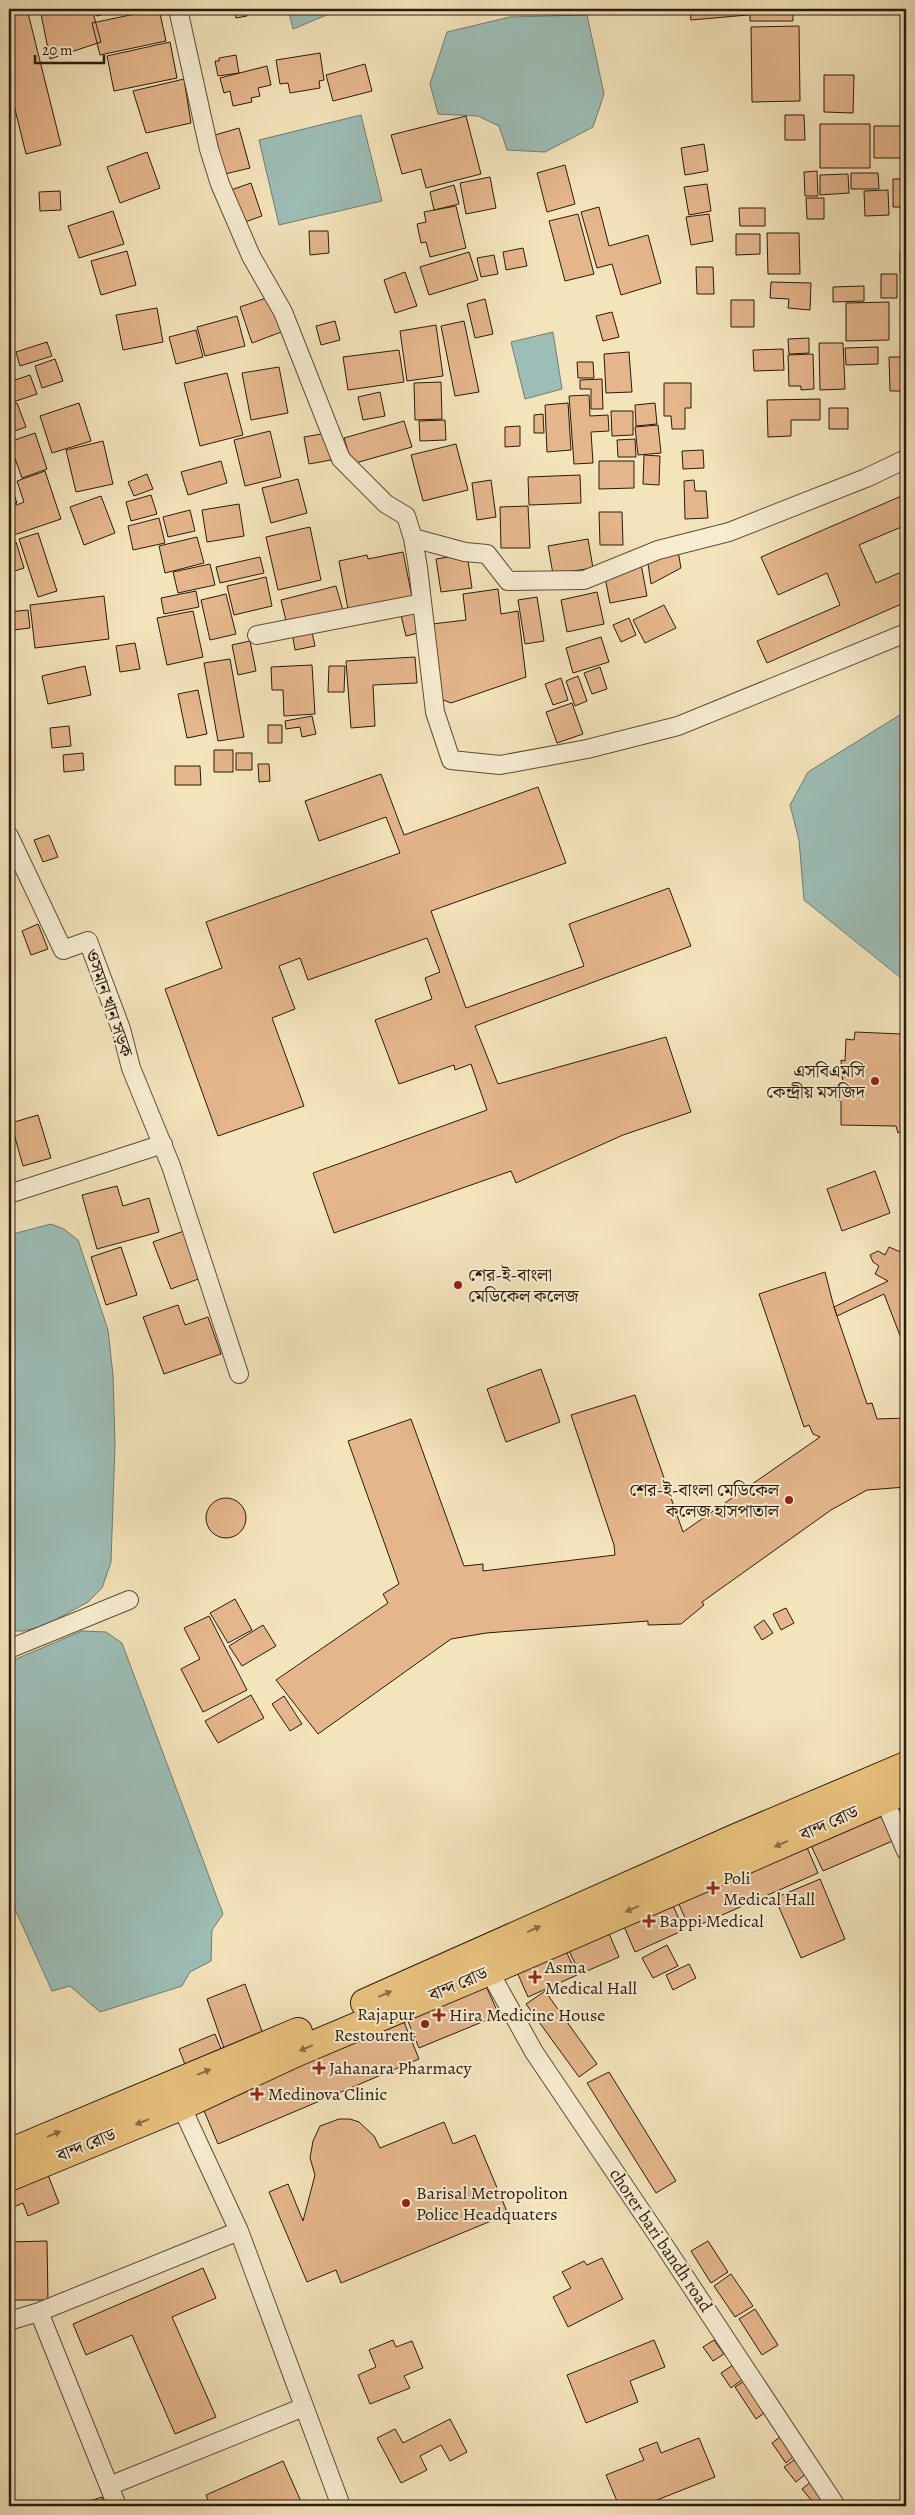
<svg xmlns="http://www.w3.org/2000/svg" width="915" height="2515" font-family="Alegreya,'Noto Serif Bengali',serif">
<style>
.water{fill:#9dbeb7;stroke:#6f7d72}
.building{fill:#e5b68c;stroke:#2b1b0b}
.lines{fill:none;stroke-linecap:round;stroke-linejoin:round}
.minor-casing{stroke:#5d4d37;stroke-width:20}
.trunk-casing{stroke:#2b1b0b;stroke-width:30}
.minor{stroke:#f8edd3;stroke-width:18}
.trunk{stroke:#eac27e;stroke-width:28}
.oneway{fill:#8a6e44}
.poi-dot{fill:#8f2418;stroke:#f8edd3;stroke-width:2}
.labels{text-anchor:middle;stroke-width:4;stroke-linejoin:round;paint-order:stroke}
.street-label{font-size:18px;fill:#2b1b0b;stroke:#f8edd3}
.poi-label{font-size:18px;fill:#2b1b0b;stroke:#f8edd3;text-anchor:start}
</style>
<rect width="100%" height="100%" fill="#f4e4bc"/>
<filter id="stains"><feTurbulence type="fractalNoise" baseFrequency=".004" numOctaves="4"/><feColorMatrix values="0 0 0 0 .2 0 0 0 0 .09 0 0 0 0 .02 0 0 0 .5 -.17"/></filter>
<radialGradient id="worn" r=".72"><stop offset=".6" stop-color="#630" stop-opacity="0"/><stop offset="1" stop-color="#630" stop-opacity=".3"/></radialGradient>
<path class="water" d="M288,9h53l-48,20z
M587,15l17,79 -11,33 -48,25 -38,-2 -8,-24 -21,-10 -40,-2 -8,-30 17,-52 63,-15z
M361,115l21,86 -103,24 -20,-85z
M553,332l9,57 -37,10 -14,-57z
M906,711v271l-102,-82 -5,-60 -9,-35 18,-33z
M51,1224l13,5 14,11 30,90 5,45 2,69 -4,118 -9,26 -14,14 -42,23 -23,6h-14v-396z
M82,1631l24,1 16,11 101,271 -11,16 -1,31 -21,11 -8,14 -82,26 -30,-26 -18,5 -43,-95v-234z"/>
<path class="building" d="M9,9h18l34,136 -35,9 -17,-69z
M40,9h52l9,33 -51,17z
M95,9h28l-26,7z
M159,9l7,32 -66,14 -8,-32z
M213,9h18l-18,3z
M234,9h12l1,7 -11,2z
M690,9h58v6l-57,5z
M750,9h43v12h-43z
M799,26l1,75 -48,1 -1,-75z
M170,42l7,36 -63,13 -7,-35z
M320,53l4,27 -5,1 1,7 -30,5 -2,-10 -8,1 -4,-24z
M236,55l3,18 -21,3 -3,-15h4v-3z
M365,64l7,27 -39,10 -7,-26z
M267,66l4,19 -13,3 2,8 -9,2 1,4 -19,4 -3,-15 -6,2 -4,-15z
M824,75h30l-1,38 -29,-1z
M184,79l7,44 -45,10 -13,-42z
M785,115h19l1,25h-20z
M466,116l15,58 -55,14 -5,-19 -19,5 -11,-39z
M820,124h50v44h-50z
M874,126h32v32h-32z
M239,128l11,40 -25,6 -10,-39z
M704,144l4,27 -23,4 -4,-27z
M147,152l13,36 -40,15 -13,-36z
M565,165l10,39 -28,8 -10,-39z
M817,171l1,25h-13l-1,-24z
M851,173h27l1,16h-28z
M848,174l1,19 -29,2v-20z
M490,177l6,31 -30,6 -6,-31z
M893,179h13v28h-13z
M251,183l11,33 -20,7 -11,-33z
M707,184l4,27 -22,4 -5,-28z
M454,185l5,19 -25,6 -4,-18z
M888,190l1,25 -24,1 -1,-25z
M60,191l1,19 -21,1 -1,-19z
M806,198h18v21h-17z
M456,206l10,42 -36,9 -4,-15 -5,1 -4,-19 9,-2 -2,-10z
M599,207l10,39 39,-11 13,48 -40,12 -9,-31 -15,4 -16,-56z
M739,208h26v18h-25z
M113,211l11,33 -45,14 -11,-32z
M578,214l16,60 -29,7 -16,-60z
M709,214l4,27 -22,4 -5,-28z
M309,231h19l1,22 -19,2z
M767,233h32l1,41h-32z
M736,234h24v20l-24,1z
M523,248l4,18 -21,4 -3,-18z
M127,251l9,34 -35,10 -10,-34z
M900,251h6v22h-6z
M469,252l9,28 -49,15 -9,-28z
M494,255l4,19 -17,3 -4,-19z
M696,267h17l1,27h-17z
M405,272l12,34 -22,7 -11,-33z
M881,274h16v24h-16z
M771,282l40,1 -1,27 -22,-2 1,-9 -19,-1z
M864,286v15l-31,1v-15z
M272,296l12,35 -32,12 -12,-36z
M485,299l8,35 -18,4 -8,-34z
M731,300h23v27h-23z
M889,302v38l-43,1v-38z
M157,308l6,34 -40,8 -7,-35z
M612,312l7,25 -16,4 -7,-25z
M237,316l8,30 -40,10 -8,-29z
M335,321l5,19 -19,5 -5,-19z
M464,321l15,71 -24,4 -14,-70z
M436,325l7,51 -36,5 -7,-50z
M196,330l7,27 -27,7 -7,-27z
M809,338v15l-20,1 -1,-15z
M47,342l5,14 -32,10 -4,-14z
M819,343h24l2,46 -25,1z
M878,347v17l-32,1 -1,-17z
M783,349l1,21 -30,1 -1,-21z
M399,350l5,32 -56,8 -5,-33z
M629,352l3,40 -26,1 -2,-39z
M9,354l6,15 -6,2z
M813,354l1,35 -13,1v-4h-12l-1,-31z
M889,357h17v34h-16z
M55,359l8,22 -21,7 -7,-22z
M577,362h16l1,16h-16z
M279,367l9,46 -37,7 -9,-47z
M227,373l16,62 -43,11 -16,-63z
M30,375l7,19 -27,9 -1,-21z
M602,379l1,30h-12v-20h-11v-9z
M441,382l1,37 -27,1 -1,-37z
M664,383h27v25h-6v21h-13l-1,-13h-7z
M380,392l5,24 -22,4 -5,-23z
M589,395l1,21 18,-1 1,16 -18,1 2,31 -19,1 -5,-68z
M820,399v21h-29v16l-23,1 -1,-37z
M17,403l9,24 -17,6v-27z
M79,403l12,38 -39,12 -12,-37z
M568,403l3,47 -24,2 -2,-47z
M655,403l2,21 -21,2 -1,-21z
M829,408h19v21h-19z
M611,411h22v24l-21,1z
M543,414l1,19h-10v-18z
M445,420l1,20 -26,1 -1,-20z
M404,421l8,26 -60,17 -8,-26z
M658,425l3,28 -23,2 -3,-28z
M520,426v20l-15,1v-20z
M270,431l11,46 -36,9 -11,-46z
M35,433l12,36 -25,9 -13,-36z
M327,433l4,27 -22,4 -5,-27z
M635,439l1,18h-18l-1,-17z
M103,441l10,43 -37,8 -10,-42z
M456,444l12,46 -45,11 -12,-46z
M703,450l1,18 -21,1 -1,-18z
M644,455l16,1 -1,29 -16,-1z
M221,461l6,22 -39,12 -7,-23z
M599,461h35v27l-35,1z
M45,471l16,48 -47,16 -5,-14v-13l15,-6 -7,-21z
M147,474l6,15 -19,7 -6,-14z
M580,475l1,28 -52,2 -1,-28z
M298,479l9,34 -36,10 -9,-35z
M491,480l5,37 -19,3 -5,-37z
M694,480l1,11h11l2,27 -23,1 -1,-38z
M11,486l6,17 -8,3v-19z
M906,494v31l-47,20 17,38 30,-13v32l-139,61 -10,-22 83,-36 -13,-32 -49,22 -17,-38z
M151,495l6,19 -26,7 -5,-19z
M101,496l14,37 -31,12 -14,-38z
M239,504l5,32 -37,6 -5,-32z
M528,506l2,42h-29l-1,-41z
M190,510l5,21 -27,6 -5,-20z
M599,512h23l1,33h-23z
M159,518l6,25 -32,7 -5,-24z
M310,527l11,53 -43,10 -12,-53z
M38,533l19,58 -19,6 -19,-58z
M197,537l7,26 -39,10 -6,-27z
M588,539l5,29 -40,6 -5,-28z
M16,542l8,26 -15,5v-28z
M678,551l3,17 -30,16 -4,-27z
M403,552l9,45 -64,12 -9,-48 28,-6 1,4z
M467,554l5,34 -31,4 -5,-33z
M260,557l4,16 -44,10 -4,-16z
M210,564l5,21 -37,8 -5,-21z
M641,564l6,32 -37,7 -6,-31z
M266,577l6,29 -38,9 -7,-29z
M336,586l8,28 -56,15 -7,-29z
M498,589l3,25 17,-3 8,66 -75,26 -10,-4 -9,-75 34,-4 -3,-26z
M196,591l3,16 -35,7 -3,-16z
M597,592l7,32 -37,8 -6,-32z
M226,594l10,40 -26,6 -9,-40z
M104,596l5,43 -74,9 -5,-43z
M537,597l7,44 -19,3 -7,-44z
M664,605l12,23 -31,15 -12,-23z
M416,606l6,26 -16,4 -6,-25z
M28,610l2,18 -17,2 1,12 -5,1v-31z
M193,611l10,46 -36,8 -10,-47z
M629,618l7,17 -15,7 -8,-17z
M311,627l4,19 -20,4 -3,-18z
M601,637l8,25 -36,11 -7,-25z
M250,641l6,30 -18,4 -6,-30z
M135,643l5,26 -20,3 -4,-26z
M415,657l2,26 -44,2 2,41 -24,2 -5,-67z
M230,659l14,78 -26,4 -14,-78z
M312,665l3,49 -31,2 -1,-26h-11l-1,-23z
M85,666l6,29 -43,9 -6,-28z
M329,666h16l-1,26h-16z
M600,667l7,22 -15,5 -8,-21z
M578,676l9,25 -12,5 -9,-25z
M561,678l7,22 -15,5 -8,-21z
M198,690l9,44 -20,4 -9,-44z
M572,703l11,31 -26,9 -11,-31z
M312,716l4,18 -14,3 -2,-10 -14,2 -1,-8z
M268,725h14v18h-14z
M69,726l2,20 -19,2 -2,-20z
M214,750h19v22h-19z
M83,753l1,17 -20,2 -1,-17z
M236,753h16v17h-16z
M258,764h11l1,17 -11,1z
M175,766h25l1,19h-26z
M381,774l23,61 134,-48 28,76 -135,48 35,97 118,-42 -15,-42 100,-36 22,58 -216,80 23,58 168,-47 25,75 -68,23 -107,48 -5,-12 -177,62 -21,-60 174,-63 -16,-46 -16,6 -1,-5 -55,19 -24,-64 57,-21 -7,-21 15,-6 -13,-34 -119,42 -8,-22 -21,8 16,43 -23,9 32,88 -86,30 -53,-147 57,-21 -16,-46 194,-69 -14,-36 -67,24 -14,-40z
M49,835l9,22 -15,5 -9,-22z
M38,924l10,25 -17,6 -9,-24z
M855,1032l46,2 -1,17 6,-3v82l-8,3 -2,-7 -55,-1v-24l-5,-2 -3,-5 5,-8h5l-2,-26 4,1 1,-22 8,1z
M38,1115l13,43 -28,8 -12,-43z
M875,1171l15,42 -48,18 -15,-42z
M117,1186l6,20 26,-8 10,34 -62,17 -15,-54z
M184,1231l17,47 -30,11 -18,-47z
M121,1247l16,48 -31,10 -15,-48z
M889,1247l14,6 3,-1v99l-22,-57 -47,22 -3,-9 54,-26 -13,-7 4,-8 -6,-4 -3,-7 8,-4 7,4z
M825,1272l9,35 33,97 5,-1 5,16 29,-1v69l-39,3 -36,20 -129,92 2,3 -23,19 -33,1v-4l-162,12 -35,6 -133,95 -42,-54 112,-77 -5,-9 16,-10 -51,-143 63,-22 53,147 19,-2v7l132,-16 -1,-10 -43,-130 64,-20 48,137 137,-95 -7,-3 -4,-9 -5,2 -45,-133z
M178,1305l7,20 23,-8 13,37 -57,20 -21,-57z
M541,1369l19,53 -54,20 -19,-53z
M206 1518a20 20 0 1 1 40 0a20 20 0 1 1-40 0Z
M235,1599l17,31 -24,13 -18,-30z
M786,1608l8,15 -13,7 -8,-16z
M209,1616l38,74 -44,22 -22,-43 19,-10 -16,-31z
M764,1620l9,13 -11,7 -8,-13z
M263,1625l13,21 -34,20 -13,-20z
M251,1695l13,23 -46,25 -13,-22z
M284,1696l18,28 -12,7 -18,-27z
M884,1808l13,31 -74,32 -14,-30z
M805,1843l13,30 -128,56 -13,-29z
M820,1879l25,60 -44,19 -26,-60z
M672,1903l12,27 -49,22 -12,-28z
M604,1922l15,35 -39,17 -16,-34z
M562,1942l15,33 -49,22 -15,-34z
M667,1945l11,21 -25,12 -11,-20z
M689,1964l7,14 -23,12 -7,-15z
M245,1984l19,53 -39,14 -18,-52z
M486,1986l13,29 -80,33 -12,-29z
M545,1991l52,73 -18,13 -53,-73z
M404,2022l15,37 -201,85 -16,-38z
M215,2034l7,17 -36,16 -7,-18z
M609,2072l67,109 -20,12 -69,-110z
M339,2119h11l9,3 15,14 6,12 64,-26 9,22 22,-9 33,79 -167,69 -5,-13 -29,12 -38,-90 19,-8 15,37 12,-46 -5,-17 3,-17 7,-15z
M48,2175l11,28 -31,13 -5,-13 -14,6v-18z
M47,2241l1,59h-39v-58z
M708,2241l20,31 -17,11 -20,-32z
M602,2258l21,41 -55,28 -15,-30 18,-9 -9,-16 22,-11 3,4z
M203,2268l13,30 -44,19 44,100 -41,17 -43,-99 -46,20 -13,-31z
M731,2274l22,32 -18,11 -21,-31z
M755,2309l23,36 -16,10 -23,-36z
M393,2340l3,7 16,-6 11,27 -19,8 6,12 -40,16 -12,-29 18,-8 -7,-17z
M654,2340l11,27 -35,14 8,21 -52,21 -19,-48z
M714,2340l10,14 -11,7 -10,-14z
M733,2365l10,14 -12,9 -10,-15z
M747,2379l20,32 -11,8 -21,-32z
M450,2419l17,33 -17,9 -9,-16 -21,11 7,14 -26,13 -24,-45 18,-9 8,14z
M780,2437l14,19 -8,7 -14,-20z
M699,2438l16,39 -73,29h-23l-13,-31 38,-15 -5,-11 18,-7 4,11z
M797,2458l11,14 -12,10 -12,-15z
M283,2461l20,45h-93l-4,-11z
M816,2478l16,20 -10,8h-6l-14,-17z
M102,2497l3,9h-30z"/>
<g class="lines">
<g class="minor-casing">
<path id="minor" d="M178,9l31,140 11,35 31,72 32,56 58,147 45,45 20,12 7,22 5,30 17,144 16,48 49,5 87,-16 91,-23 228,-93
M413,538l52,14 22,2 21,27 76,-1 74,-30 71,-18 137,-54 40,-19
M257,635l165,-32
M9,836l54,114 25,-9 33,88 10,39 40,98 68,208
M9,1194l154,-50
M9,1649l120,-49
M884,1799l22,52
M489,1971l45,81 122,181 180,273
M177,2097l62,134 -200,81 70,174 195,-79
M239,2231l102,275
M9,2321l30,-9
M109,2486l8,20"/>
</g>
<g class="trunk-casing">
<path id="trunk" d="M365,2003l371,-165 170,-72
M9,2153l289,-121
M9,2177l172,-71 116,-54 192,-81 417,-181"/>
</g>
<use href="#minor" class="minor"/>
<use href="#trunk" class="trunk"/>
</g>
<defs><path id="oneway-solid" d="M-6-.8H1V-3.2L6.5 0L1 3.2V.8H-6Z" transform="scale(1.25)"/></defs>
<g class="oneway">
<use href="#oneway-solid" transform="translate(781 1844) rotate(156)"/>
<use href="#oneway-solid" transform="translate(632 1909) rotate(157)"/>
<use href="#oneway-solid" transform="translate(534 1929) rotate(-24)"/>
<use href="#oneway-solid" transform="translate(385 1994) rotate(-23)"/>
<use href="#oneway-solid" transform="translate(306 2048) rotate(157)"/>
<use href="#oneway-solid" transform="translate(204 2072) rotate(-23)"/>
<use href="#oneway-solid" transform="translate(142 2122) rotate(158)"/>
<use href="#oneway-solid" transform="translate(54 2134) rotate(-22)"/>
</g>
<g class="poi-dot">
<circle cx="875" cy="1081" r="5"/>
<circle cx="458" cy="1285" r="5"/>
<circle cx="789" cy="1500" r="5"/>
<path d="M710.5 1880.5h5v5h5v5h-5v5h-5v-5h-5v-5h5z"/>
<path d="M646.5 1913.5h5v5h5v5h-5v5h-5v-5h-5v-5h5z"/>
<path d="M532.5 1969.5h5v5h5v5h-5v5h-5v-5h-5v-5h5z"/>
<path d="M436.5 2007.5h5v5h5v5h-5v5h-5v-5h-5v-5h5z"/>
<circle cx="425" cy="2024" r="5"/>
<path d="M316.5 2060.5h5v5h5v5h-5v5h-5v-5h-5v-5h5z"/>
<path d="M254.5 2086.5h5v5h5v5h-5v5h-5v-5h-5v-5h5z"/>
<circle cx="406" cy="2203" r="5"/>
</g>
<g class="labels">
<g class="street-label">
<text transform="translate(109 1003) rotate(71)" y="6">ওসমান খান সড়ক</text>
<text transform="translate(829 1823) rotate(-24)" y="6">বান্দ রোড</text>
<text transform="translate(458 1984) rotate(-23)" y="6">বান্দ রোড</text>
<text transform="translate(86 2145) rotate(-22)" y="6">বান্দ রোড</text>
<text transform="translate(661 2240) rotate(56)" y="6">chorer bari bandh road</text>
</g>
<g class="poi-label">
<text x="865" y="1077" text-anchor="end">এসবিএমসি<tspan x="865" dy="21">কেন্দ্রীয় মসজিদ</tspan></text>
<text x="468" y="1281">শের-ই-বাংলা<tspan x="468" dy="21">মেডিকেল কলেজ</tspan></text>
<text x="779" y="1496" text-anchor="end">শের-ই-বাংলা মেডিকেল<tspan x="779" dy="21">কলেজ হাসপাতাল</tspan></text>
<text x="723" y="1884">Poli<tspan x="723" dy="21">Medical Hall</tspan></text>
<text x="659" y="1927">Bappi Medical</text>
<text x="545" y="1973">Asma<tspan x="545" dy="21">Medical Hall</tspan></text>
<text x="415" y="2020" text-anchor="end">Rajapur<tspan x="415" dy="21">Restourent</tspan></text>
<text x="449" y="2021">Hira Medicine House</text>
<text x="329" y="2074">Jahanara Pharmacy</text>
<text x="268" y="2100">Medinova Clinic</text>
<text x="416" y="2199">Barisal Metropoliton<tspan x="416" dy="21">Police Headquaters</tspan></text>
</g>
</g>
<rect width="915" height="2515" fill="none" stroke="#f4e4bc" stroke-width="30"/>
<rect x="10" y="10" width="895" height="2495" fill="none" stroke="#2b1b0b" stroke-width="2.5"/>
<rect x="15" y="15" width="885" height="2485" fill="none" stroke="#2b1b0b"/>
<path d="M35 55v8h69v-8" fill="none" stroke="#2b1b0b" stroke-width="2.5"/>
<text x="42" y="55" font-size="15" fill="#2b1b0b" stroke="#f8edd3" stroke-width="4" paint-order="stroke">20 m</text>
<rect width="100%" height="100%" filter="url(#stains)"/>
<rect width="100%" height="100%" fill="url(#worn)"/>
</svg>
